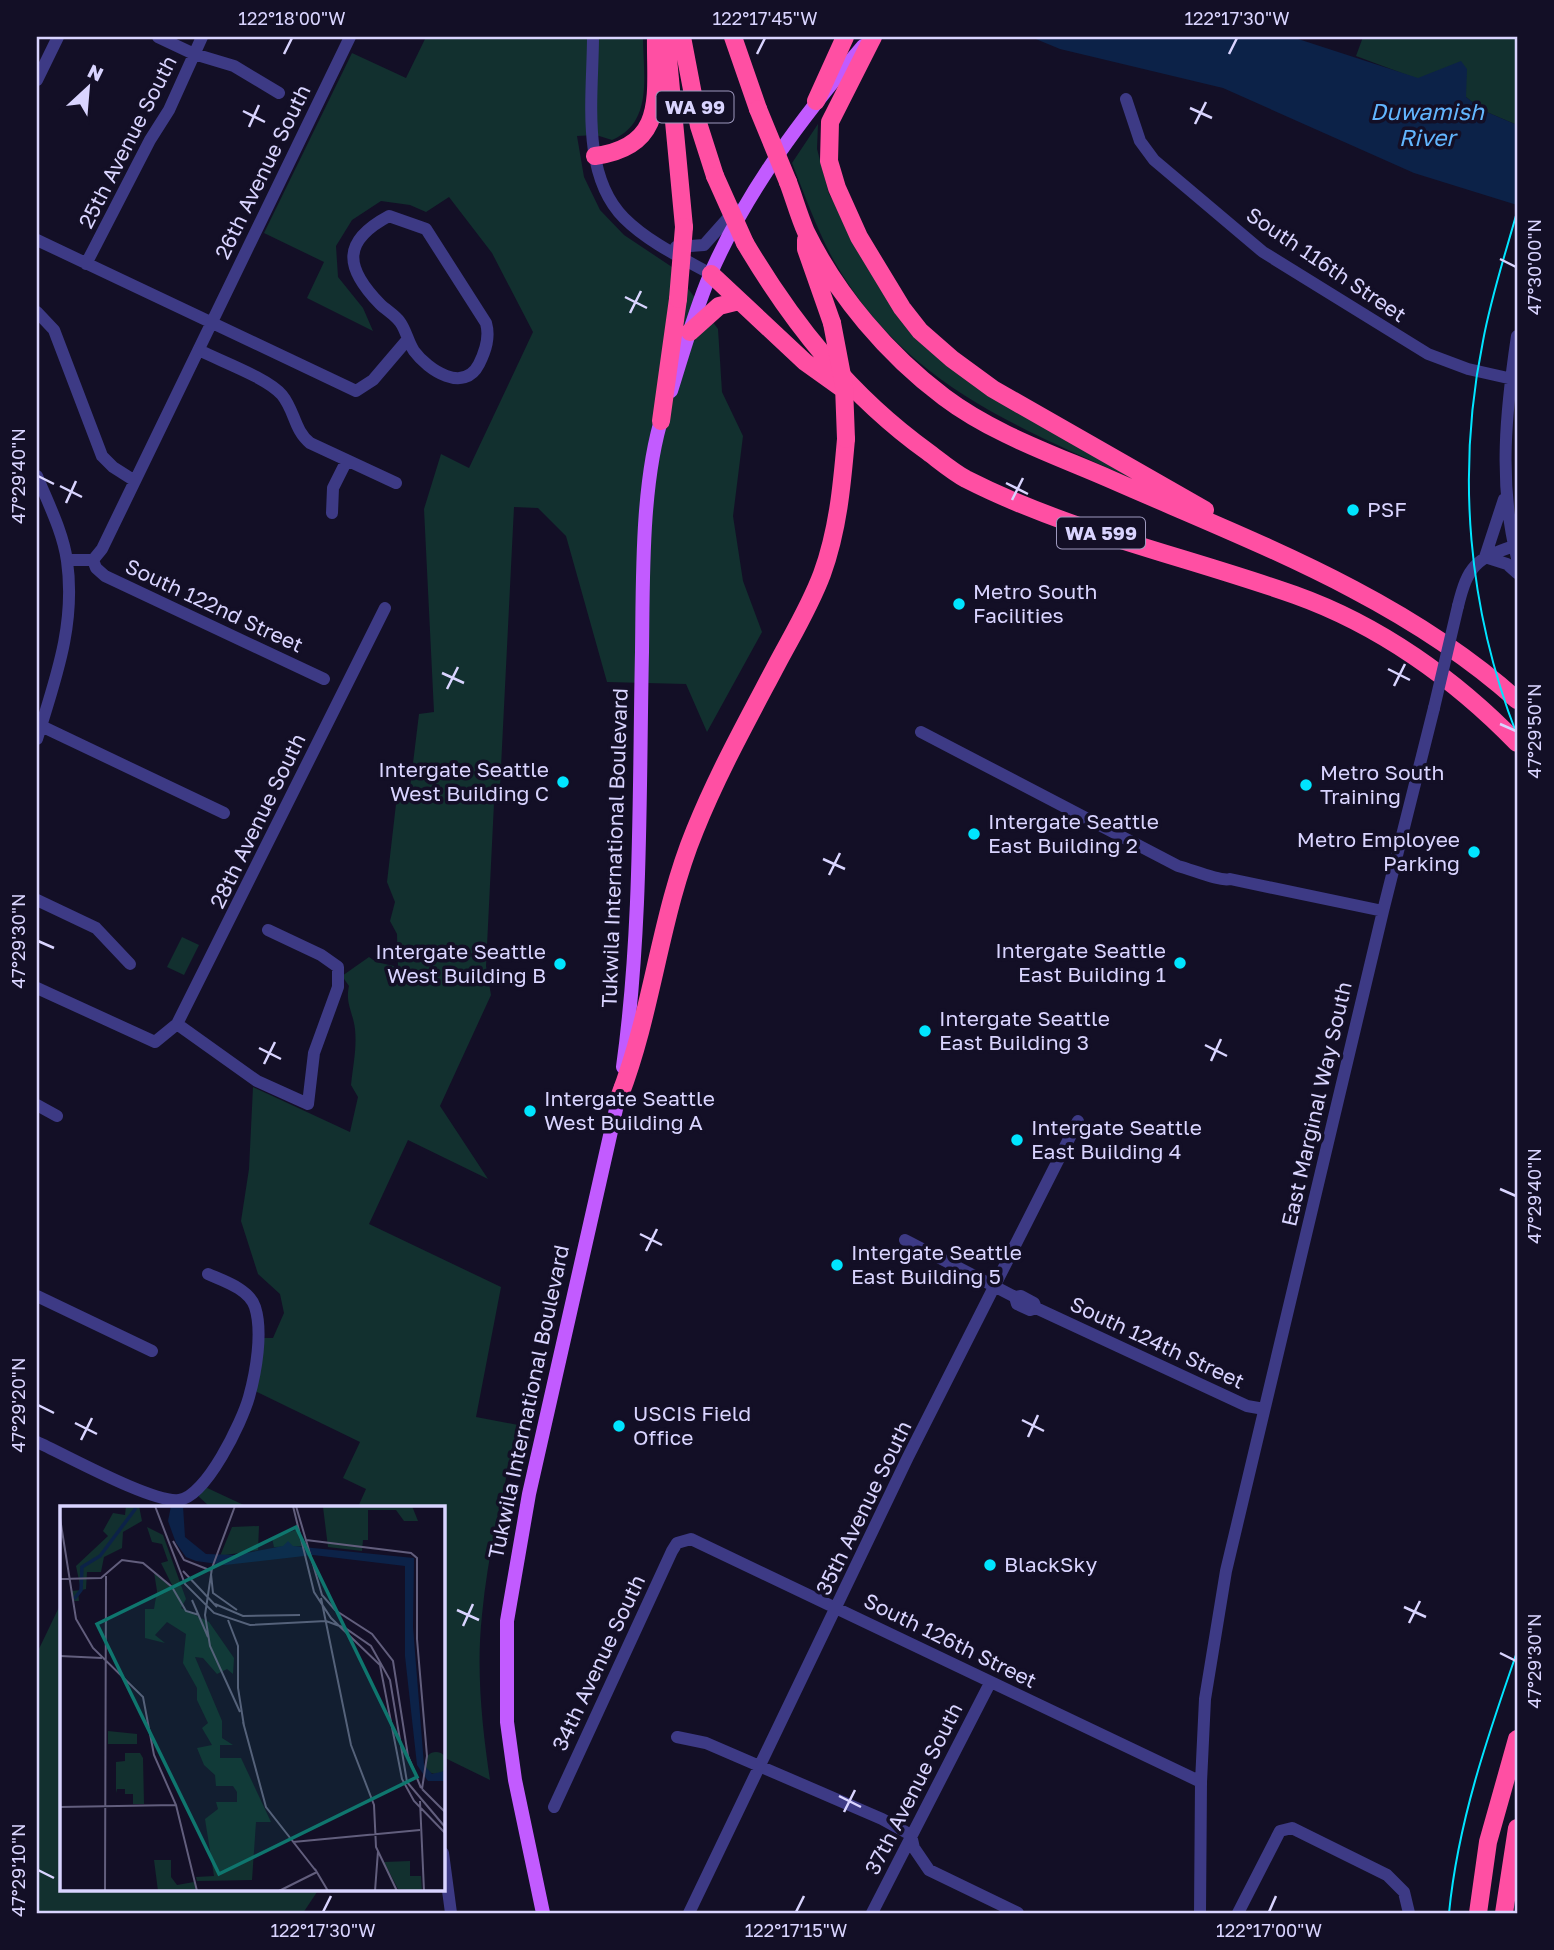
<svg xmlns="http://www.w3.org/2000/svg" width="1554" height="1950" font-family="'Golos Text',sans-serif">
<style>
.green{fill:#12302f}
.water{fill:#0c2248}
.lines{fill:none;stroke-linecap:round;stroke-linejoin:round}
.minor{stroke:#3d3a85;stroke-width:12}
.major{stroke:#c25bff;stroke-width:14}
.highway{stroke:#ff4fa3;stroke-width:18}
.tram{stroke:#00e5ff;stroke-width:2}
.minor-bridge{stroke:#3d3a85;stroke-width:12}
.highway-bridge{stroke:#ff4fa3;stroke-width:18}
.ticks{fill:none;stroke:#d9d4ff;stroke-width:2.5}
.poi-dot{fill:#00e5ff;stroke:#130f26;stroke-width:2.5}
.labels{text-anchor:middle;stroke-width:7;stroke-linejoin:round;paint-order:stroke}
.shield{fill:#130f26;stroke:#9e99be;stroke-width:2}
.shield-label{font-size:19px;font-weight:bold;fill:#d9d4ff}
.street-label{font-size:21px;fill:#d9d4ff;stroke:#130f26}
.poi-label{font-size:21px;fill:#d9d4ff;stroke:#130f26;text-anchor:start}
.water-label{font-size:23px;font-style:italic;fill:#62b6ff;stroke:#130f26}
.inset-river{fill:none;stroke:#0c2248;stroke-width:3.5}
.inset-road{fill:none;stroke:#625e7d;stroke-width:2}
.view{fill:#0f766e;fill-opacity:0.15;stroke:#0f766e;stroke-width:3.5}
.inset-edge{fill:none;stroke:#d9d4ff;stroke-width:3.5}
.neatline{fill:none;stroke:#d9d4ff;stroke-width:2.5}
.ticks-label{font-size:18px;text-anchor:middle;fill:#d9d4ff}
</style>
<rect width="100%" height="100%" fill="#130f26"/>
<path class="green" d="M426,37h217c0,37 11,86 -31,103l-16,-5 -19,1 7,41 16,33 24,25 48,32 46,62 4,63 21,44 -10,80 10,65 19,51 -55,100 -21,-48 -79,-2 -41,-146 -28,-28 -24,-1 -14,280 -6,16 -8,163 5,29 -51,111 48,73 -80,-39 -39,84 132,63 -25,130 42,8c-14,63 -30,126 -36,190 -6,55 0,111 8,165l-47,-23v-250h-85l8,-18 -23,-11 17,-36 -109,-53 6,-51h16l11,-25 -4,-19 -22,-20 -17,-53 8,-52 4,-82 97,45 8,-35 -7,-12c2,-20 6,-36 4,-56 -2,-17 -10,-26 -6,-43l-7,-10 27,-19 7,5 22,5 -1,-33 -7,-13 5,-19 -8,-20 11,-95 12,1 9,-74 15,-2 -10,-203 17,-55 28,14 64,-136 -41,-79 -43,-56 -23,15 -16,-7 -29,-4 -29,19 -16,26 2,31 25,31 10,23 -66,-33 17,-36 -60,-29 88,-180 54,25z
M1363,37h154v88l-35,-15 -16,-13 -110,-41z
M818,124l-1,25 12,45 77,127 229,159c-122,-55 -231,-97 -301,-219 -17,-31 -29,-65 -42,-98z
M182,937l17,8 -15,30 -17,-8z
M203,1486l45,21h-38l-14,-13z
M61,1603v286h258l-16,24h-266v-260z"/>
<path class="water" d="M1031,37h261l126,41 43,-17 6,8 -1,28 16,13 35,15v80l-103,-32 -191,-85 -163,-39z"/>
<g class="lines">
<path class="minor" d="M158,37l36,17 40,12 45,27
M593,37c0,57 -13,137 31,181 24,24 58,40 87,56
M37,80l21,-43
M1126,99l14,42 14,19 109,92 165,102 40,15 49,11
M389,216l37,13 60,94c4,14 0,27 -7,41 -15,30 -51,6 -65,-13 -6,-9 -8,-21 -14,-29 -5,-7 -14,-12 -20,-18 -36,-37 -38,-63 9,-88z
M37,240l319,151 17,-11 35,-41
M676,247l28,-2 32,-36
M86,264l64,-124 19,-30 33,-73
M37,312l17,18 48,126 11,11 22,14
M1517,336c-11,74 -19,147 0,222
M199,350c21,11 69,28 83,45 13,16 12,35 28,48l86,40
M37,476c11,27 26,56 30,85 9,64 -12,119 -30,178
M332,513l1,-25 14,-28
M1485,557l19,-58
M1485,557l22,7 10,9
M67,560h26l9,-11 248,-512
M93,560l3,8 9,8 219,103
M1458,606c10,-40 17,-47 56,-60
M37,724l187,89
M921,732l257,134c13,3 42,16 52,13l153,32
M37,900l59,28 34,36
M37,988l118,54 22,-18 208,-416
M177,1024l80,57 51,23 6,-51 24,-66v-20l-17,-12 -53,-25
M37,1105l20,11
M905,1240l110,57 6,-1 13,7 2,5 211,98 17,3
M37,1296l115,55
M1015,1297l2,7 13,6 6,-2
M37,1442c29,13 115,61 142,58 27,-3 63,-78 70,-103 7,-25 14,-65 6,-90 -6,-18 -31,-26 -47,-33
M677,1737l29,6 176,76 29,16 3,13 15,22 89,43
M554,1807l118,-256 5,-8 14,-4 510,243
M443,1853l8,60
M689,1913l219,-456 170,-336
M872,1913l118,-230
M1200,1913l1,-131 4,-83 21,-128 157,-660 51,-203
M1238,1913l42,-82 12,-3 95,47 17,17 5,21"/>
<path class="major" d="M671,391c12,-38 23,-78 39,-116 37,-85 93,-159 153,-229
M623,1067c19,-138 16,-276 19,-415 1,-72 -1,-170 21,-238
M543,1913l-28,-133 -8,-58v-101l22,-127 92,-407"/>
<path class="highway" d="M666,37l18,190
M682,37l17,89 16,50
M733,37l25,72
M873,37l-43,85 -1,39 8,27 22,49 43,71 18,23 32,28 41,30 212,121
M816,101l29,-64
M595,156c73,-10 60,-62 61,-119
M788,182c6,16 11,34 18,50 31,63 82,123 138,165 49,37 111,58 166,82 141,62 291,117 407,221
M806,240v9l26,74
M745,243c48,81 105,153 183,209 12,9 25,20 38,27 104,53 219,77 329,116 84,30 160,84 222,148
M711,274l94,88 35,25
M690,332l29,-26 20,-5
M661,421l17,-122
M620,1095c33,-86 40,-180 75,-265 23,-57 53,-111 82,-166 16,-30 33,-58 45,-90 16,-44 20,-89 24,-135
M1478,1913l10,-71 29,-103
M1504,1913l13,-85"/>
<path class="tram" d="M1517,212c-12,43 -26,85 -34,129 -27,132 -15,268 34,394
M1449,1913c9,-91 38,-175 68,-261"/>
<path class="minor-bridge" d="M1434,708l24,-102"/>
<path class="highway-bridge" d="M758,109l30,73
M715,176l30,67
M678,299l6,-72
M832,323l12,63 2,53"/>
</g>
<path class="ticks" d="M284,54l8,-16M757,54l8,-16M1229,54l8,-16M1190,108l22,10M243,111l22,11M1195,124l11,-22M249,127l10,-22M1500,259l16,8M625,297l22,11M630,313l11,-22M38,476l16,8M1006,483l22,11M60,486l22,11M1012,500l11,-22M66,503l10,-22M1388,669l22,11M442,673l22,10M1394,686l11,-22M447,689l11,-22M1500,724l16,7M823,859l22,10M829,875l11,-22M38,941l16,7M1205,1045l22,11M259,1048l22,11M1211,1061l10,-22M264,1064l11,-22M1500,1189l16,7M640,1234l22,11M646,1251l11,-22M38,1405l16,8M1022,1420l22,11M75,1423l22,11M1028,1437l10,-22M81,1440l11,-22M1404,1607l22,10M457,1610l22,10M1409,1623l11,-22M463,1626l10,-22M1500,1653l16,8M839,1796l22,11M844,1812l11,-22M38,1870l16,8M323,1912l8,-16M796,1912l8,-16M1269,1912l7,-16"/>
<g class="poi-dot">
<circle cx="1353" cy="510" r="7"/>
<circle cx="959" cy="604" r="7"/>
<circle cx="563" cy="782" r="7"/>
<circle cx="1306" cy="785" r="7"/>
<circle cx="974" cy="834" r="7"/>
<circle cx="1474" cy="852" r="7"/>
<circle cx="1180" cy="963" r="7"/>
<circle cx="560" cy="964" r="7"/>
<circle cx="925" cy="1031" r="7"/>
<circle cx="530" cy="1111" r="7"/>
<circle cx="1017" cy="1140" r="7"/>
<circle cx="837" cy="1265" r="7"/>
<circle cx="619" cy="1426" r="7"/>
<circle cx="990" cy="1565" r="7"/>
</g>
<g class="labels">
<g class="shield">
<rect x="656.5" y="91.5" width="77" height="31" rx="5"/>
<rect x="1057" y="517.5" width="88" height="31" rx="5"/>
</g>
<g class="shield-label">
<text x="695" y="114">WA 99</text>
<text x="1101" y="540">WA 599</text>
</g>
<g class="street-label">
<text transform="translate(128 142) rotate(-63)" y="7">25th Avenue South</text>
<text transform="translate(263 172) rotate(-64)" y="7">26th Avenue South</text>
<text transform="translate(1326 265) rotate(34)" y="7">South 116th Street</text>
<text transform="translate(214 606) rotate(25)" y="7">South 122nd Street</text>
<text transform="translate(258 821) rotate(-64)" y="7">28th Avenue South</text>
<text transform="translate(615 848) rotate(-88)" y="7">Tukwila International Boulevard</text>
<text transform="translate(1317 1104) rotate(-77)" y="7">East Marginal Way South</text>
<text transform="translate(1157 1343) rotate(25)" y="7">South 124th Street</text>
<text transform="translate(529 1402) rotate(-78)" y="7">Tukwila International Boulevard</text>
<text transform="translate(864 1508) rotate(-64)" y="7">35th Avenue South</text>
<text transform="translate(950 1641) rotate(26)" y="7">South 126th Street</text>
<text transform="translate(599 1663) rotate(-65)" y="7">34th Avenue South</text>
<text transform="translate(914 1789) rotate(-63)" y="7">37th Avenue South</text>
</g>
<g class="poi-label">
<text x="1367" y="517">PSF</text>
<text x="973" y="599">Metro South<tspan x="973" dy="24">Facilities</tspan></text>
<text x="549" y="777" text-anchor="end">Intergate Seattle<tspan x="549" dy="24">West Building C</tspan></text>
<text x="1320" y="780">Metro South<tspan x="1320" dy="24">Training</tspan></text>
<text x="988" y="829">Intergate Seattle<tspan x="988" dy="24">East Building 2</tspan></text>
<text x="1460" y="847" text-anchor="end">Metro Employee<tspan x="1460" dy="24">Parking</tspan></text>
<text x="1166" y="958" text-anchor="end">Intergate Seattle<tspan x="1166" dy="24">East Building 1</tspan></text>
<text x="546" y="959" text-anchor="end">Intergate Seattle<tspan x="546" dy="24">West Building B</tspan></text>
<text x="939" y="1026">Intergate Seattle<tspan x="939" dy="24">East Building 3</tspan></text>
<text x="544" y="1106">Intergate Seattle<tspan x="544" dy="24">West Building A</tspan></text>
<text x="1031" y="1135">Intergate Seattle<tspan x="1031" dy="24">East Building 4</tspan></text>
<text x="851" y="1260">Intergate Seattle<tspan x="851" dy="24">East Building 5</tspan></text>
<text x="633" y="1421">USCIS Field<tspan x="633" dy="24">Office</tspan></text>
<text x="1004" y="1572">BlackSky</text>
</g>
<g class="water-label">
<text x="1427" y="120">Duwamish<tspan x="1427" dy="26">River</tspan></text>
</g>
</g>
<g transform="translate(60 1506)">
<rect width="385" height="385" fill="#130f26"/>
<path d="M66,0h13l3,15 -19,11 -1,16 -18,9 -3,15h-14l-1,17 -8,2 1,10h-6l-1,-10 9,-1 -5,-24 32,-30 -5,-5 10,-18 12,2zM352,0l6,15h-14l-8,-11h-28v30h-5l-1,11 -34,-4 -5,-40zM199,20l-1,24 -38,6 12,-29zM87,21l16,8 23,64 -5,9 28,14 25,36 -1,16 -6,-5 -10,5 -14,-16 -8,-1 27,64v17l11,7h-13v13h21l30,64h-15l-4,58 -55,1 -1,-4 18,-1 -9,-57 13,-10 -2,-7h21v-10l-4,-6h-17l-1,-11 -11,-10 -7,-17 15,-3 -10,-17 6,-5 -11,-23v-12l-14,-25 3,-29 -19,-12 -12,13 10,8 -20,-5v-29h9l3,-18 -3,-19 19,15 -12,-24 7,-2 -6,-17 -10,-2zM239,23l3,17 -28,1 -2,-9zM48,225l29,3v10h-29zM365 257a11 11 0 1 1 22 0a11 11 0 1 1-22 0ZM65,247h15l3,5 1,46h-11v-10h-8v-5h-8l-1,4v-31l9,-1zM94,354h17v17l6,8 17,-3 2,9h-38zM350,355v15h11l1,15 -24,-2 -14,-27z" fill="#12302f"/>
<path d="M111,0h12l2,31 21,17 30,1 47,-9 5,-5 5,5 121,12 -1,69 11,138 8,9 13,-3v10h-17l-11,-16 -12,-109v-90l-92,-11 -88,10 -29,-4 -10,-4 -10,-14 -8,-22z" fill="#0c2248"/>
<path class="inset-river" d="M14,93l7,-9 1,-23 18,-11 36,-48"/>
<path class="inset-road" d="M95,0l30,78 29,29 36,12 76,-4 19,7 26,18 19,34 17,102 38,45M175,0l-23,62 -7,47 5,31 30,66M233,0l21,86 17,26 49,47 22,114 12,22 31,32M236,0l26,89 13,15 37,24 21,27 15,95 13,32M0,12l16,101 17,29 50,49 11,58 22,50 21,86M246,34l105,13 6,5v81l10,117 -5,33M113,35l11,19 28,11M123,65l34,36M151,68l2,19 24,17M0,73l41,-1 21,-18 21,3 29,24 14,24 13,4M261,92l30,147 23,60 2,42 21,44M132,94l16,37M155,98l28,12 57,-1M168,114l10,26v42l6,38M0,150l42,2M183,216l23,85 50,64M362,283l23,23M360,295l4,90M0,301l116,-2M233,336l127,-12M255,363l13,22M45,385l1,-315M219,385l38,-19M315,385l3,-40"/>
<path class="view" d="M236,21l121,250 -198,97 -122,-250z"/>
<rect width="385" height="385" class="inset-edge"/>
</g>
<rect width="1554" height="1950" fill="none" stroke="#130f26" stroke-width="77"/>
<g transform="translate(88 88) rotate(26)" stroke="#130f26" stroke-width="5" paint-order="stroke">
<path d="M0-5L12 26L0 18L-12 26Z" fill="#d9d4ff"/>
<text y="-10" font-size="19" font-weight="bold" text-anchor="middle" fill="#d9d4ff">N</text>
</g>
<rect x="38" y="38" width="1478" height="1874" class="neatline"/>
<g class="ticks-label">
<text x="292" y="25">122°18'00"W</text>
<text x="765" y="25">122°17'45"W</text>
<text x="1237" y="25">122°17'30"W</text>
<text transform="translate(1535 267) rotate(-90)" y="6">47°30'00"N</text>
<text transform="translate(19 476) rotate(-90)" y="6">47°29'40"N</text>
<text transform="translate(1535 731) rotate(-90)" y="6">47°29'50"N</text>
<text transform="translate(19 941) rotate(-90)" y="6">47°29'30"N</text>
<text transform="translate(1535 1196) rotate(-90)" y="6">47°29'40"N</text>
<text transform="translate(19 1405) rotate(-90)" y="6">47°29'20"N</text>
<text transform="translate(1535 1661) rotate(-90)" y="6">47°29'30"N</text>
<text transform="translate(19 1870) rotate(-90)" y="6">47°29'10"N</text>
<text x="323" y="1937">122°17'30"W</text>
<text x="796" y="1937">122°17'15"W</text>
<text x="1269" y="1937">122°17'00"W</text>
</g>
</svg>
